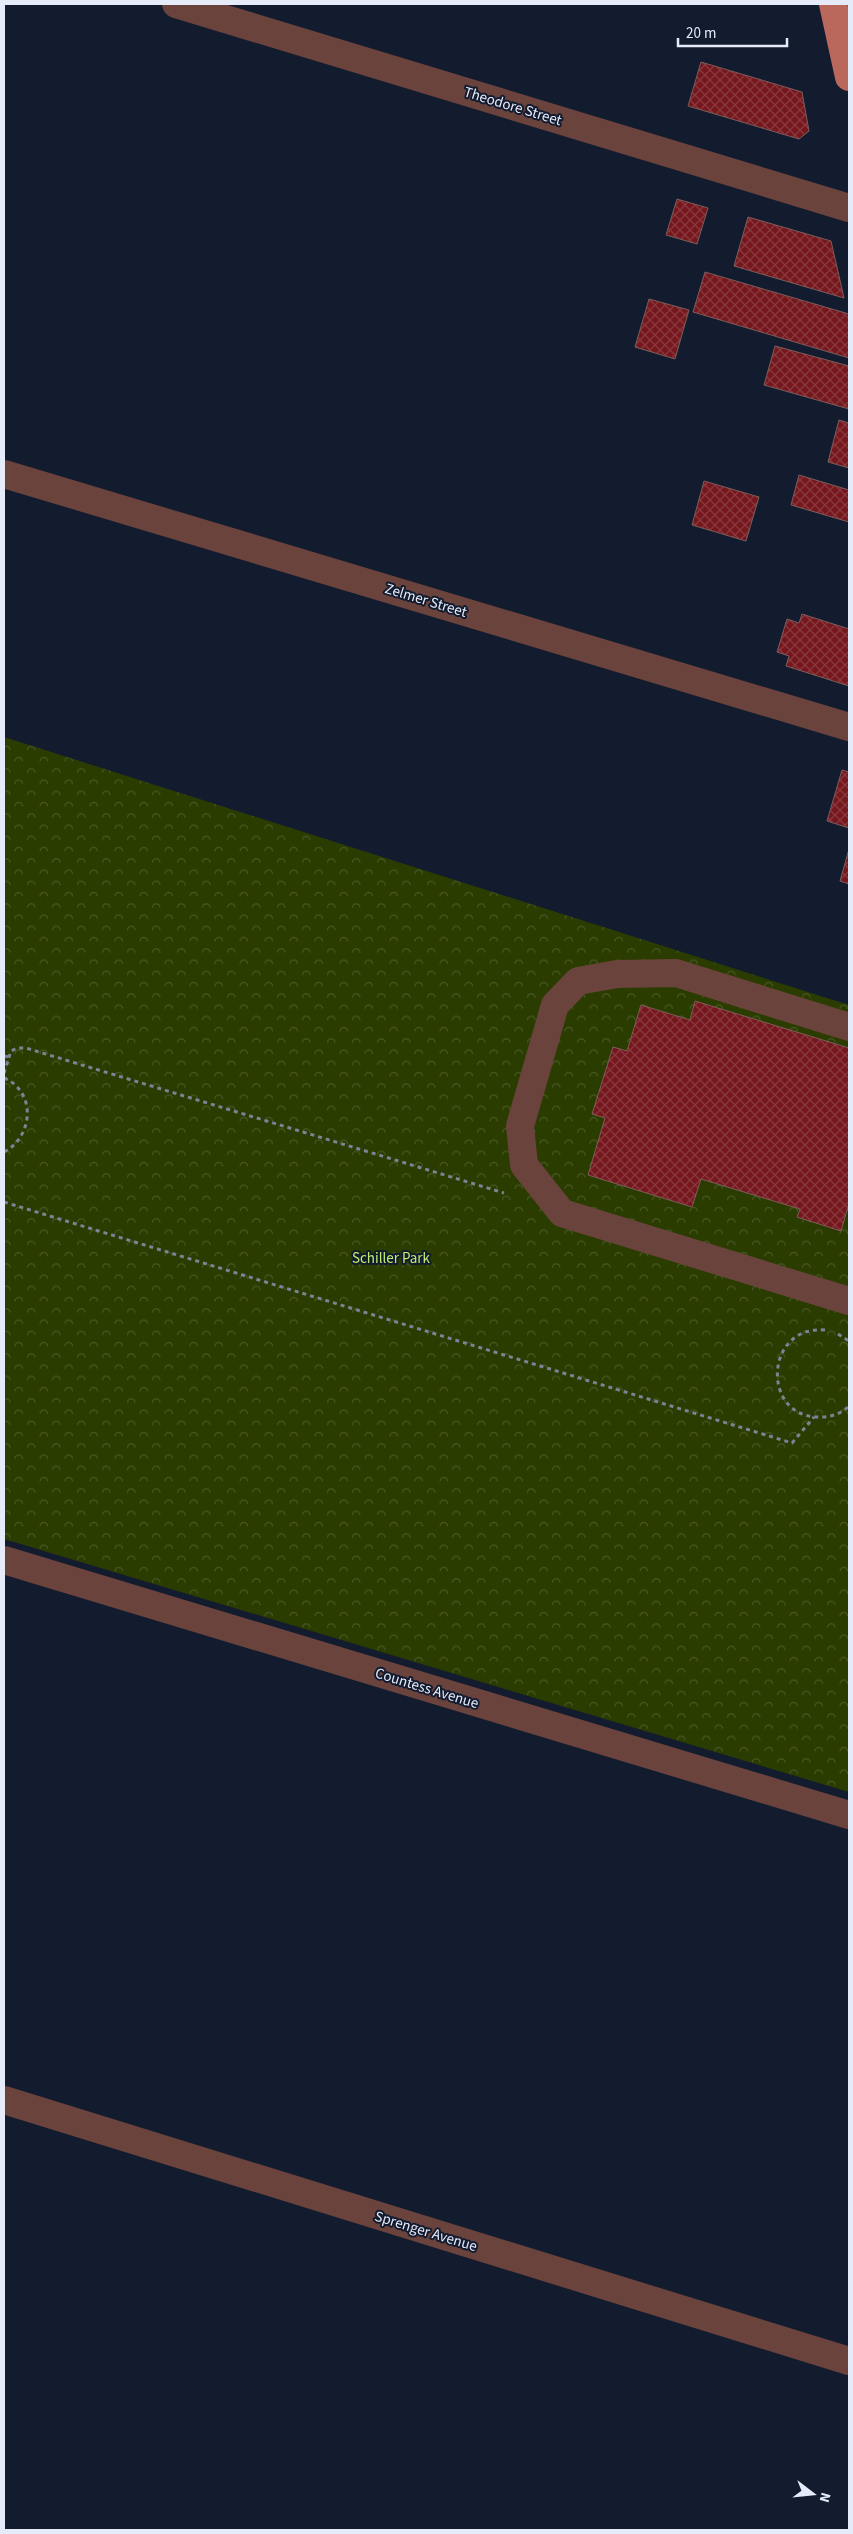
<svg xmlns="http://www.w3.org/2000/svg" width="853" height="2534" font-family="'Source Sans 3',sans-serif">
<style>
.park{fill:url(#park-crowns)}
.building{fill:url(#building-cross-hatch);stroke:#7d5d5b}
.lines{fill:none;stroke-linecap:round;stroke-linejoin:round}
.path{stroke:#7c8394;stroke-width:3;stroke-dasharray:4 4;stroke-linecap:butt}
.minor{stroke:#6b433d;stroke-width:28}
.major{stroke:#ba675c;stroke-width:28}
.labels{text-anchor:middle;stroke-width:4;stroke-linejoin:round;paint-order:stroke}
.street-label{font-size:15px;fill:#e5ebf9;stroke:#131b2f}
.park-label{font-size:15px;fill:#bfec72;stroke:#131b2f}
</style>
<defs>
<pattern id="park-crowns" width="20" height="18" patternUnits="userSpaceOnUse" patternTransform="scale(1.25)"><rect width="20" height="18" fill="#2a3c00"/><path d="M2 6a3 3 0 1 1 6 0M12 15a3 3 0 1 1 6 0" fill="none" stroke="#495826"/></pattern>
<pattern id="building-cross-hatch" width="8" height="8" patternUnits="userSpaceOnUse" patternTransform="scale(1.25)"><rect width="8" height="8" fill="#75171c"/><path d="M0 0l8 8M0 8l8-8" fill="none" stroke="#88393e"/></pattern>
</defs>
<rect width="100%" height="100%" fill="#131b2f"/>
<path class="park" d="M4,737l845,268v787l-845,-253z"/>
<path class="building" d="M701,62l101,30 7,39 -10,8 -111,-33z
M677,199l31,9 -11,36 -31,-9z
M748,217l83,24 13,57 -110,-32z
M705,272l144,42v44l-156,-46z
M649,299l40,11 -14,49 -40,-12z
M775,346l74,20v43l-85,-24z
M839,420l10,3v45l-21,-6z
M799,475l50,15v32l-58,-17z
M704,481l55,16 -13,44 -54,-16z
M802,614l47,15v57l-63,-20 3,-10 -12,-4 10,-33 12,4z
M842,770l7,2v56l-22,-7z
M849,849v35l-9,-3z
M695,1001l154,47v155l-8,28 -44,-14 3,-8 -99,-30 -9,28 -104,-32 17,-57 -13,-4 21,-67 14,4 14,-46 49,15z"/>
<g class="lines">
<path class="path" d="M4,1056l5,1
M4,1073l7,-22 6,-3h9l478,145
M4,1078c33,14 29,59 0,74
M4,1202l788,241 22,-26
M825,1330c-60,-5 -64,85 -8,87 12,1 24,-3 32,-11
M838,1334l11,7"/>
<path class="minor" d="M176,4l673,204
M4,474l845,253
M849,1027l-173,-54 -59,1 -39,7 -23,24 -35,121 4,39 38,48 287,88
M4,1560l845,255
M4,2100l845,261"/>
<path class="major" d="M833,4l16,73"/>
</g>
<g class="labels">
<g class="street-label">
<text transform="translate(513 106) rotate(17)" y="5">Theodore Street</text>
<text transform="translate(426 600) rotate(17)" y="5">Zelmer Street</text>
<text transform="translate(427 1688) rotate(17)" y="5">Countess Avenue</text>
<text transform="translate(426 2231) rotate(17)" y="5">Sprenger Avenue</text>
</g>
<g class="park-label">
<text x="391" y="1263">Schiller Park</text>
</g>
</g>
<rect width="853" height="2534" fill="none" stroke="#e5ebf9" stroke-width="10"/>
<g transform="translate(813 2494) rotate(106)" stroke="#131b2f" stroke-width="4" paint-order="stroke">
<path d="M0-4L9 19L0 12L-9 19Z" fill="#e5ebf9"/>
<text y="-8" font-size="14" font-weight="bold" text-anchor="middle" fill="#e5ebf9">N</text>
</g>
<path d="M678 38v8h109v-8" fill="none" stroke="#e5ebf9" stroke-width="2.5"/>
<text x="686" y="38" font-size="15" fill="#e5ebf9" stroke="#131b2f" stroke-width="4" paint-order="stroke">20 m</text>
</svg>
